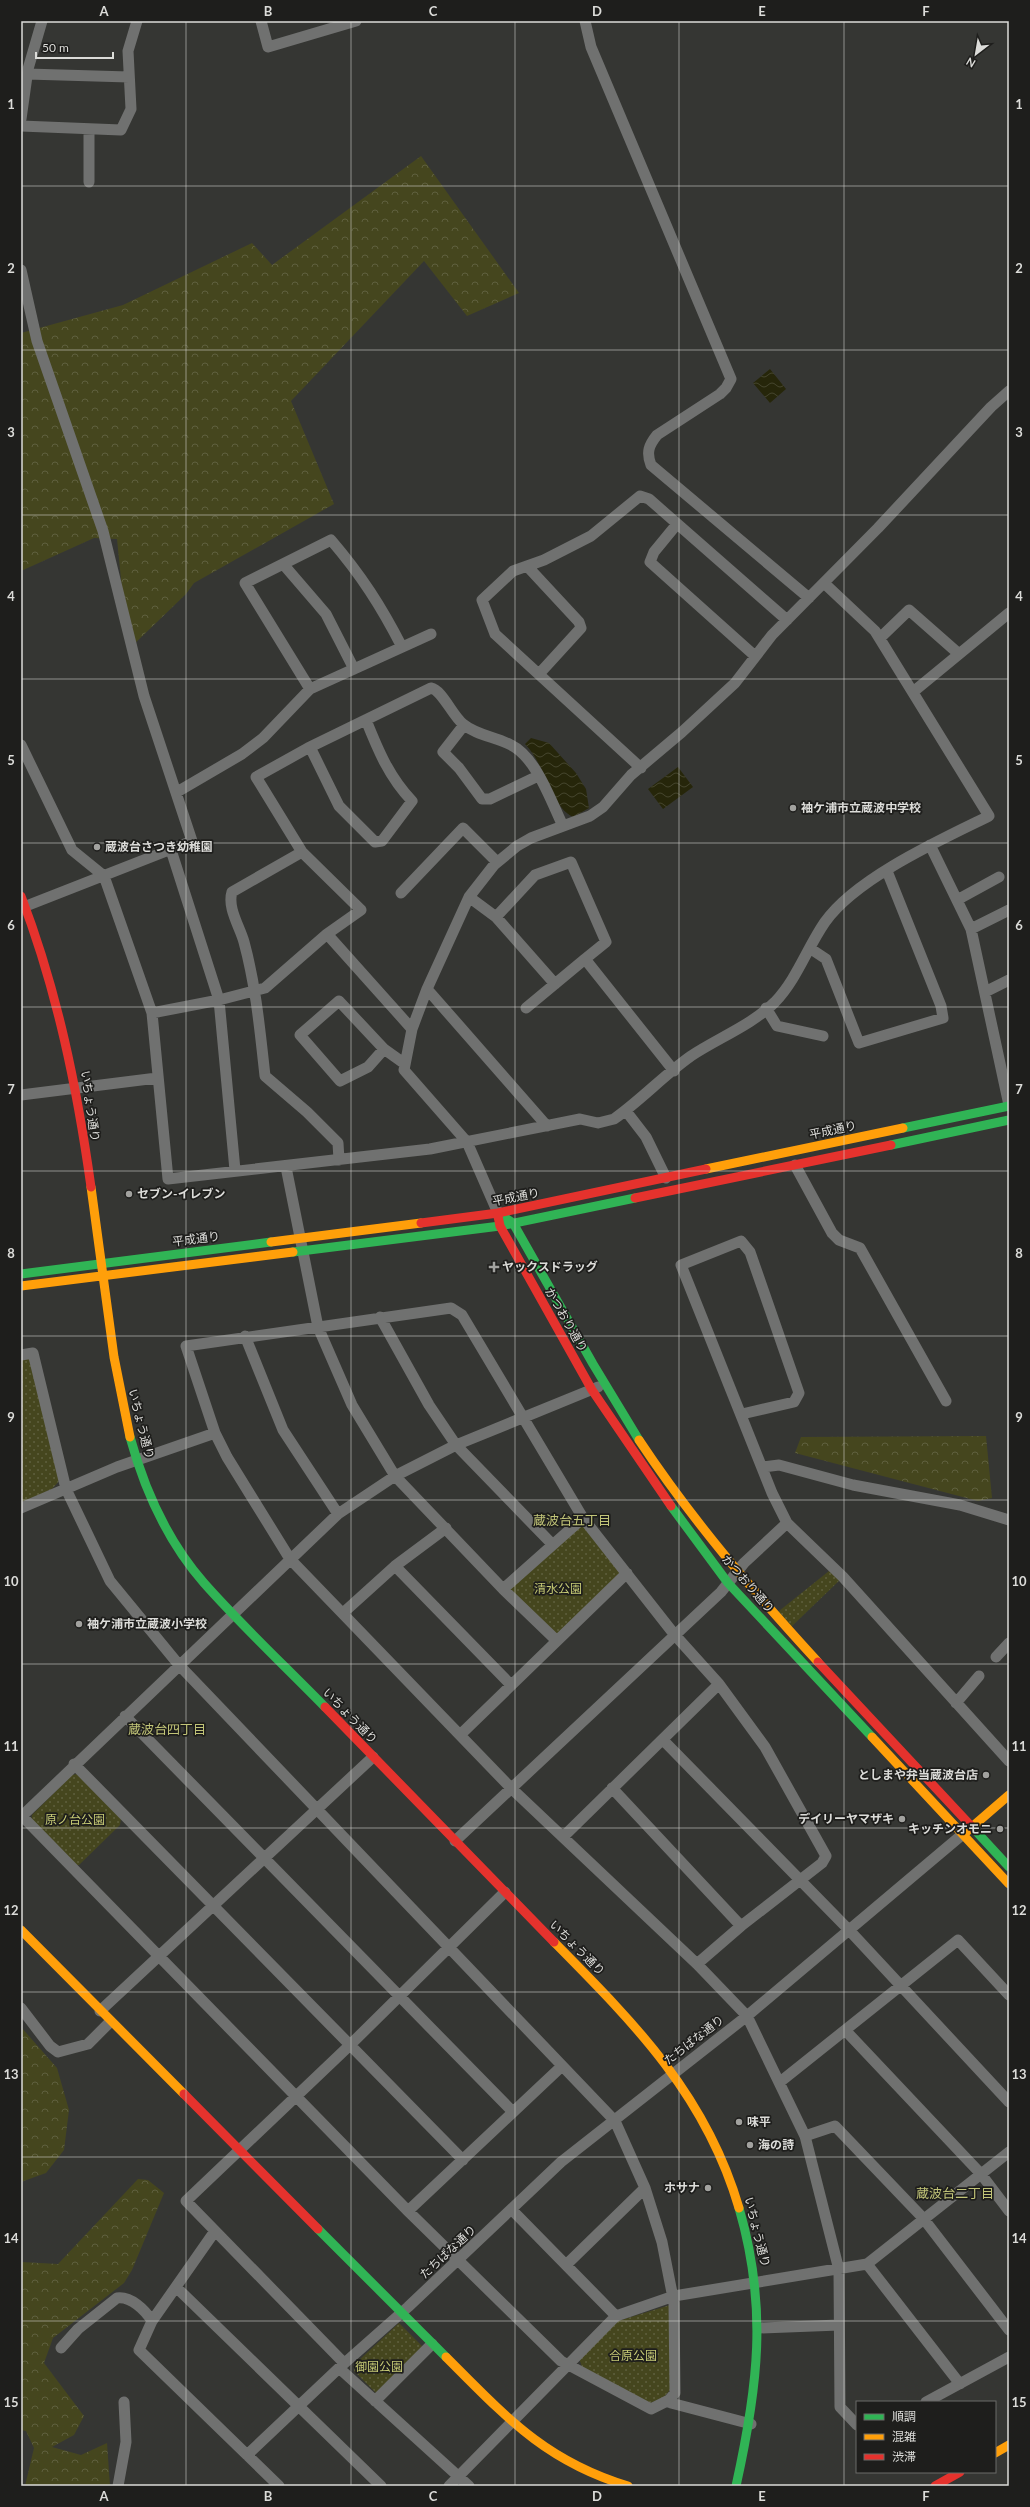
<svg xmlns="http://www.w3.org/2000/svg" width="1030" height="2507" font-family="Lato,'Noto Sans JP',sans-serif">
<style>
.forest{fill:url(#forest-crowns)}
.park{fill:url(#park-dots)}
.water{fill:url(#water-waves)}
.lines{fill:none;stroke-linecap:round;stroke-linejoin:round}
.street{stroke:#707170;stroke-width:11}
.fast{stroke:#30b455;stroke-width:9}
.slow{stroke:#ff9f0a;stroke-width:9}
.jam{stroke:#e5322d;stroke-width:9}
.grid{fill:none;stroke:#dcdcd9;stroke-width:1;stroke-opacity:0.55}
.poi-dot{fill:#a2a29f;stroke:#1e1e1c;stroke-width:1.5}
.labels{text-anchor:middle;stroke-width:3.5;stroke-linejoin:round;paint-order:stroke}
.poi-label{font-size:12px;font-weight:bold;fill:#dcdcd9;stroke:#1e1e1c;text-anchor:start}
.street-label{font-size:12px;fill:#dcdcd9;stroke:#1e1e1c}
.park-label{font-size:12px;fill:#c7cb75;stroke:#1e1e1c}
.neighbourhood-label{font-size:13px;fill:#c2c578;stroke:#1e1e1c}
.neatline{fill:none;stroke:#dcdcd9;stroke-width:1.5}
.grid-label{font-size:13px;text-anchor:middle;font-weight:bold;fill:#dcdcd9}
</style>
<defs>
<pattern id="forest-crowns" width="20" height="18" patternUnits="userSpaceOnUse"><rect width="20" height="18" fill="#45461e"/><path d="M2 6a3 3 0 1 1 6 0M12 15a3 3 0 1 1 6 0" fill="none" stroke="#5f603e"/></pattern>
<pattern id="park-dots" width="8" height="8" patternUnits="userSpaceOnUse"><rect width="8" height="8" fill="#45461e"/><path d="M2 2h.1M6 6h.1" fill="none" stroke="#5f603e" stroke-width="1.8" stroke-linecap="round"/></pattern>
<pattern id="water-waves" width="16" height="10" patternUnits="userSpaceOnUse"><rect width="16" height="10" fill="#26260a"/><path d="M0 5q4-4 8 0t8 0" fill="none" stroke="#45452d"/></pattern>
</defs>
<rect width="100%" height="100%" fill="#353633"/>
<path class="forest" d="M421,156l98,137 -52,23 -43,-55 -133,140 43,103 -140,79 -8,11 -58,56 -11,-111 -23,-1 -73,33v-238l102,-28 129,-62 20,22z
M986,1436l6,62 -14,3 -183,-48 6,-16z
M21,2027l36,41 12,42 -5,40 -18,23 -25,9z
M138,2179l10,1 16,13 -32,77 -8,13 -71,55 -9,25 40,53 -10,19 -22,12 29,8 26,-12 3,43h-85l9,-38 -8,-17 -5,-1v-168l37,2z"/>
<path class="park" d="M33,1353l27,127 -8,9 -31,14v-148z
M583,1518l44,55 -70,68 -54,-52z
M834,1567l9,10 -55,53 -14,-15z
M77,1774l44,44 -1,7 -41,40h-5l-43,-41 1,-9 40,-40z
M670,2305v85l-6,7 -16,7 -65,-34 -4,-12 39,-37z
M399,2323l25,25 -46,47 -24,-24 2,-8z"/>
<path class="water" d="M770,369l16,20 -16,14 -17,-20z
M531,738l18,5 27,30 10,16 3,19 -16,9c-23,-11 -27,-52 -48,-73z
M678,767l15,20 -30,22 -15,-20z"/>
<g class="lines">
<path class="street" d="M261,21l7,26 88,-26
M585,21l6,26 140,332 -5,9 -6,6 -63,41c-8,10 -11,17 -6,30l158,133
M27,74l102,3
M21,119l7,-50 14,-48
M21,126l100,4 10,-21 -3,-58 9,-30
M89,182v-53
M21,270l16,71 66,190 41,165 48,145 -171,67
M677,524l-23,28 -4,10 105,94
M283,564l43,50 28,55
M527,566l52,56 2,6 -42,46
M880,638l29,-28 50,44
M310,689l-65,-106 86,-43c30,35 50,66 71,107
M913,692l96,-79
M464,725l-21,27 16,16 23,31h8l48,-23
M21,745l51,105 32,26 48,137 16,166 262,-30 150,-30 18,4 16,-4c27,-19 50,-44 77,-63 27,-18 61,-31 84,-54 22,-23 32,-54 50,-80 31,-44 115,-82 164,-106l-114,-185 -51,-48
M310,747l29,59 36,36 7,-1 30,-40c-23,-24 -34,-51 -46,-81
M641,768l-146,-134 -13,-34 31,-29 31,-11 47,-24 49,-40 9,3 138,121
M177,792l65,-38 21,-16 47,-49 121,-55
M930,845l41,84 38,176
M171,850l48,150 16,170
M302,852l-70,40c-5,16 8,35 12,50 12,44 16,89 21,134l42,36 31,31 1,17
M401,893l62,-65 34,34
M469,897l27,20 39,-42 36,-13 35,80 -21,17 89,112
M957,900l42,-23
M496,917l59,67
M971,929l38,-19
M327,934l85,95
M811,949l15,10 33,84 84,-25 -2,-12 -54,-135
M427,989l120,137
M985,992l24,-12
M526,1008l59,-49
M766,1008l11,18 46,10
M152,1013l67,-13 46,-12 62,-54 34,-24 -59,-58 -46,-75 52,-29 123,-60c11,2 21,27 32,36 13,11 33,13 48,21 25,12 40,56 52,81
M384,1049l-16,18 -28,14 -40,-46 39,-34 45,48 21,15
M21,1095l136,-17
M626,1111l20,26 20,41
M795,1165l37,68 7,7 21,8 86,153
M286,1167l32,160 34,78 43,71 108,113 54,52
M498,1213l-31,-71 -63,-72 8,-41 15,-40 42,-92 25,-32 23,-19 14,-8 59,-22 13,-9 28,-32 51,-43 53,-49 37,-48 106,-107 113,-121 18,-16
M380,1317l49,88 27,40 96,99
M245,1336l38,94 55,84
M21,1355l12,-2 33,136 44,92 69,84 436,456 30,67 17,54 12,61 1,90 -6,7 -18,9 -90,-48 -153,-150 -387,-396
M742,1414l52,-12 5,-9 -49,-141 -9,-11 -60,24 91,228 15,30 56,54 166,184
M763,1467l16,-2 74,20 107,20 49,15
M21,1508l96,-41 98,-34
M395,1566l116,119
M503,1589l80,-71
M343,1613l52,-47 51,-38
M996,1657l13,-14
M956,1703l23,-27
M125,1716l388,396
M460,1735l167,-162
M663,1740l186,190 160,172
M74,1764l389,396
M612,1788l129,138
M21,1817l317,-303 57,-38 61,-31 142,-58
M563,1837l156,-153
M455,1841l266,-249 23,-29 43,-40
M697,1964l44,-38 81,-63 4,-7 -61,-109 -46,-63 -45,-50 -91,-116 -121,-203 -11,-7 -265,38 29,87 12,24 63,102 221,229 186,176 50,52 58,120 34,134 1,137 17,18
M21,2008l29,38 8,6 30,-8 22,-22
M100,2011l273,-254
M845,2030l136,144 28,37
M780,2082l178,-142 51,55
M805,2136l30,-10 88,92 86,112
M512,2210l104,106
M408,2211l154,-145
M215,2231l-63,90 -13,29 140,136
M867,2264l93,120
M566,2265l79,-77
M176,2287l205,199
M759,2328l80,-3
M61,2348l17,-19 39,-31c14,-2 28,12 35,23
M344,2363l-158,-162 164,-156 155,-153
M339,2368l130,118
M669,2400l2,3 80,21
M375,2401l57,-57
M926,2402l83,-45
M247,2455l92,-87 69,-61 153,-145 186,-146 216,-182
M118,2486l8,-44 -2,-40
M449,2486l167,-170 58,-20 193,-32 142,-112"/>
<path class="fast" d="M903,1128l106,-22
M891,1145l118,-25
M504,1217l9,6 80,141 46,76
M293,1252l207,-26 135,-28
M21,1274l250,-32
M130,1437c14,51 38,105 74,146 38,43 81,83 121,124
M671,1506l57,77 144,154
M973,1828l36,39
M318,2229l128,128
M736,2486c22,-99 32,-179 3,-278"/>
<path class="slow" d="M706,1169l197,-41
M91,1187l23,170 16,80
M271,1242l150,-19
M21,1286l272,-34
M639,1440c53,80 114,151 179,222
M872,1737l137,147
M965,1833l44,-38
M21,1930l163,164
M554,1942c81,82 152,153 185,266
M446,2357c59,59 99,104 182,129
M995,2453l14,-8"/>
<path class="jam" d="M21,896c36,94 56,191 70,291
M635,1198l256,-53
M498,1216l2,10 92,164 79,116
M421,1223l77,-10 208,-44
M818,1662l155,166
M325,1707l229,235
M184,2094l134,135
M935,2486l25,-14"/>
</g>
<path class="grid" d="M186,21v2465M351,21v2465M515,21v2465M679,21v2465M844,21v2465M21,186h988M21,350h988M21,515h988M21,679h988M21,843h988M21,1007h988M21,1171h988M21,1336h988M21,1500h988M21,1664h988M21,1828h988M21,1992h988M21,2157h988M21,2321h988"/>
<g class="poi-dot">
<circle cx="793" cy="808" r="4"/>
<circle cx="97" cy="847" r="4"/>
<circle cx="129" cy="1194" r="4"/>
<path d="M492 1261h4v4h4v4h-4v4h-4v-4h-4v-4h4z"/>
<circle cx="79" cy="1624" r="4"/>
<circle cx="986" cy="1775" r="4"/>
<circle cx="902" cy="1819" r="4"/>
<circle cx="1000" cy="1829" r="4"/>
<circle cx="739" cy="2122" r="4"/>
<circle cx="750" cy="2145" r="4"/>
<circle cx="708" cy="2188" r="4"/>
</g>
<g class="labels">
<g class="poi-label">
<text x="801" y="812">袖ケ浦市立蔵波中学校</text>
<text x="105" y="851">蔵波台さつき幼稚園</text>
<text x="137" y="1198">セブン-イレブン</text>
<text x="502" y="1271">ヤックスドラッグ</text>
<text x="87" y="1628">袖ケ浦市立蔵波小学校</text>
<text x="978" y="1779" text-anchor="end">としまや弁当蔵波台店</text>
<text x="894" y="1823" text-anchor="end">デイリーヤマザキ</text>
<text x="992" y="1833" text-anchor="end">キッチンオモニ</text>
<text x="747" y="2126">味平</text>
<text x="758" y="2149">海の詩</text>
<text x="700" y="2192" text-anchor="end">ホサナ</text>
</g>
<g class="street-label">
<text transform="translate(90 1106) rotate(82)" y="4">いちょう通り</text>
<text transform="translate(833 1130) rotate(-12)" y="4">平成通り</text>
<text transform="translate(516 1197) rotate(-11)" y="4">平成通り</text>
<text transform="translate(196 1239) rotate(-7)" y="4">平成通り</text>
<text transform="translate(566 1320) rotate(60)" y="4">かつおり通り</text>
<text transform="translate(141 1424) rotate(76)" y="4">いちょう通り</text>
<text transform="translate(748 1584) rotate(49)" y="4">かつおり通り</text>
<text transform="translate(350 1716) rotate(46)" y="4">いちょう通り</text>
<text transform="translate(577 1948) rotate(45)" y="4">いちょう通り</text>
<text transform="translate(694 2040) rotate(-38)" y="4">たちばな通り</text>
<text transform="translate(757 2232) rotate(76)" y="4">いちょう通り</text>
<text transform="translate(448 2252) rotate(-43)" y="4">たちばな通り</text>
</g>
<g class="park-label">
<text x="558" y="1593">清水公園</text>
<text x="75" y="1824">原ノ台公園</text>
<text x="633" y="2360">合原公園</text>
<text x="379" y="2371">御園公園</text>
</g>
<g class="neighbourhood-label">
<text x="572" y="1525">蔵波台五丁目</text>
<text x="167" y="1734">蔵波台四丁目</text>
<text x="955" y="2198">蔵波台二丁目</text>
</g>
</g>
<rect width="1030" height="2507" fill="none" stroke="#1e1e1c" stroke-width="44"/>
<rect x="856" y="2401" width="140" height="72" fill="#1e1e1c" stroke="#6a6a68"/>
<rect x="864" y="2414" width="20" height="6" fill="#30b455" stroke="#6a6a68"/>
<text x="892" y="2421" font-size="12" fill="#dcdcd9">順調</text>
<rect x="864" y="2434" width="20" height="6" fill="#ff9f0a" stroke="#6a6a68"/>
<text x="892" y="2441" font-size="12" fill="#dcdcd9">混雑</text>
<rect x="864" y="2454" width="20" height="6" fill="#e5322d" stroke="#6a6a68"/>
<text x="892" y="2461" font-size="12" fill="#dcdcd9">渋滞</text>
<g transform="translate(976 54) rotate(211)" stroke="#1e1e1c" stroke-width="3" paint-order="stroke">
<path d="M0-3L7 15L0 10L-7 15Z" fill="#dcdcd9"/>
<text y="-6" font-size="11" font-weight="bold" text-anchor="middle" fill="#dcdcd9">N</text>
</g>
<path d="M36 52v6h77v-6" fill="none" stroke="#dcdcd9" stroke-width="2"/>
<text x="42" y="52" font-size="12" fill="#dcdcd9" stroke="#1e1e1c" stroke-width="3" paint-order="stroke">50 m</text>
<rect x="22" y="22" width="986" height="2463" class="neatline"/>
<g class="grid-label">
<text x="104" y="16">A</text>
<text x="268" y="16">B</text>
<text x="433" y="16">C</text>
<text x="597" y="16">D</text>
<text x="762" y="16">E</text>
<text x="926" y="16">F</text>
<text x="11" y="109">1</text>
<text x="1019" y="109">1</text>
<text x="11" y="273">2</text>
<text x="1019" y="273">2</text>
<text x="11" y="437">3</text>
<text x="1019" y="437">3</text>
<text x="11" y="601">4</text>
<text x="1019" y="601">4</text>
<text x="11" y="765">5</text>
<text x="1019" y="765">5</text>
<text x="11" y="930">6</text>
<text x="1019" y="930">6</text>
<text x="11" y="1094">7</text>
<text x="1019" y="1094">7</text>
<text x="11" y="1258">8</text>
<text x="1019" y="1258">8</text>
<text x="11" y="1422">9</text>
<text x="1019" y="1422">9</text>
<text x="11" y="1586">10</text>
<text x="1019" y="1586">10</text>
<text x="11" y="1751">11</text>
<text x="1019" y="1751">11</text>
<text x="11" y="1915">12</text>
<text x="1019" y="1915">12</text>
<text x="11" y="2079">13</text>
<text x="1019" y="2079">13</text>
<text x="11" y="2243">14</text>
<text x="1019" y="2243">14</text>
<text x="11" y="2407">15</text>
<text x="1019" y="2407">15</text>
<text x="104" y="2501">A</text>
<text x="268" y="2501">B</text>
<text x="433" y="2501">C</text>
<text x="597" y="2501">D</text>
<text x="762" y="2501">E</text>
<text x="926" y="2501">F</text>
</g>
</svg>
